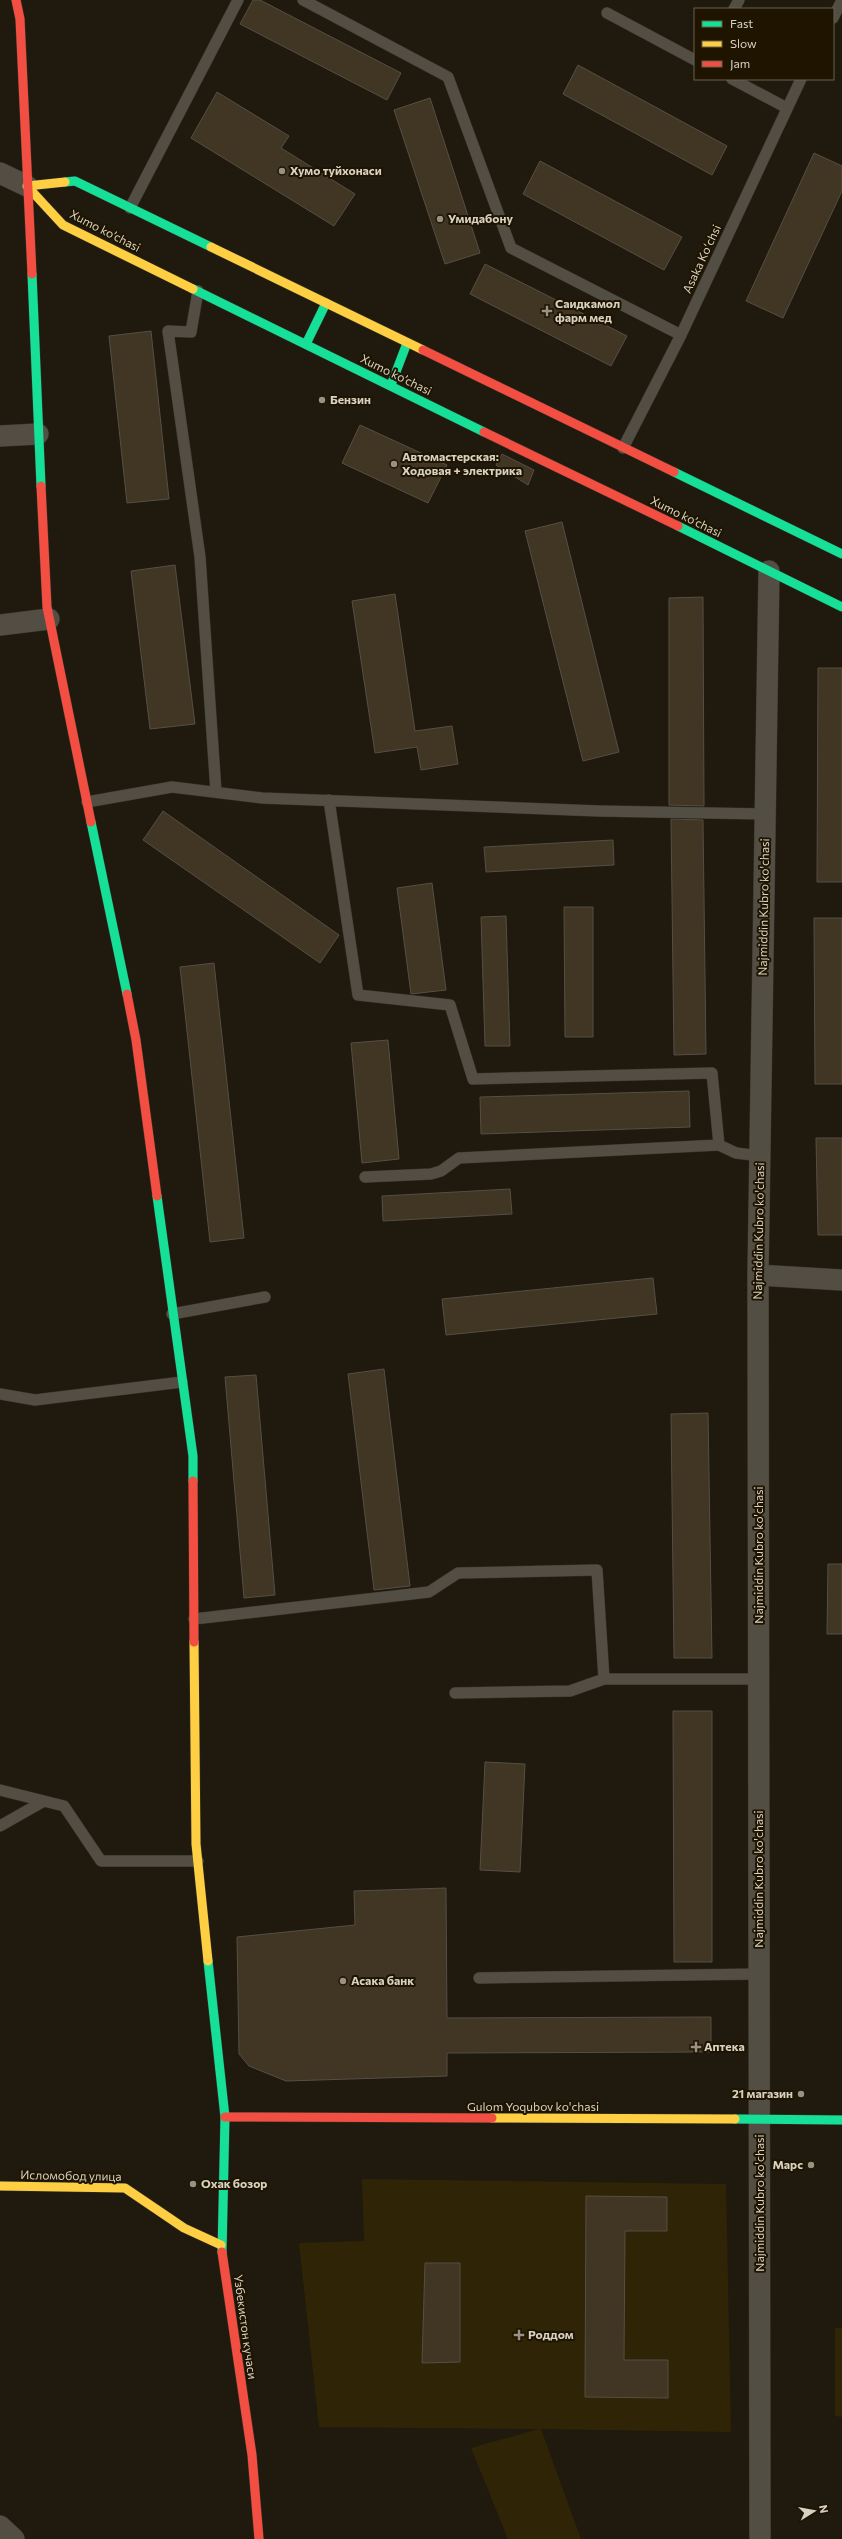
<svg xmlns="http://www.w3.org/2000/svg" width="842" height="2539" font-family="Commissioner,sans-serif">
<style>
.built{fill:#302406}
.building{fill:#413524;stroke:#554f45}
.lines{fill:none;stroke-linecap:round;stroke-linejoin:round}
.lane-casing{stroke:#37332a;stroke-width:12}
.street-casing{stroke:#37332a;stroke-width:22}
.fast-casing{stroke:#37332a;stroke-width:10}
.slow-casing{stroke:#37332a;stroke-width:10}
.jam-casing{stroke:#37332a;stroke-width:10}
.lane{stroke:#534e44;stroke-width:11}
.street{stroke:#534e44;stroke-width:21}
.fast{stroke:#16e098;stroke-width:9}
.slow{stroke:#ffcf43;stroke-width:9}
.jam{stroke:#f24e42;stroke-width:9}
.poi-dot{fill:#979283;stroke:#1e1400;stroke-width:1.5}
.labels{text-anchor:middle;stroke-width:4;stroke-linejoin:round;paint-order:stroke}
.poi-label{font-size:12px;font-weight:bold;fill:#d8d2c3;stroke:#1e1400;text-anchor:start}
.street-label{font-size:12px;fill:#d8d2c3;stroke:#1e1400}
</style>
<rect width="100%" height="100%" fill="#1f1a0d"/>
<path class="built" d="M362,2179l364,5 5,248 -190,-3 40,110h-73l-37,-91 68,-19 -220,-2 -20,-184 65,-2z
M835,2328h7v89l-7,-1z"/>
<path class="building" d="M253,0h7l141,73 -14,27 -147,-76z
M578,65l149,81 -15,29 -149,-81z
M217,92l72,44 -8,12 74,46 -21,32 -143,-88z
M430,98l50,155 -35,11 -51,-154z
M814,153l28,13v25l-59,127 -37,-17z
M540,161l142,76 -18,33 -141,-76z
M485,264l142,72 -16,30 -141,-72z
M151,331l18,168 -42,4 -18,-167z
M360,425l87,40 -19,38 -86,-40z
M502,454l32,16 -6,15 -32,-20z
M562,522l57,230 -36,9 -58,-230z
M175,565l20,159 -45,5 -19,-158z
M395,594l20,137 37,-5 6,38 -37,6 -4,-23 -42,6 -23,-152z
M703,597l1,209 -35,-1v-207z
M818,668h24v214h-25z
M163,811l176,124 -19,28 -177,-123z
M671,819l32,1 3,234 -32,1z
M613,840l1,25 -128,7 -2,-25z
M432,883l14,107 -35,4 -14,-106z
M564,907h29v130h-28z
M506,916l4,130h-25l-4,-129z
M814,918h28v166h-27z
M214,963l30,275 -34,4 -30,-275z
M388,1040l11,119 -37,4 -11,-120z
M689,1091l1,36 -209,7 -1,-37z
M816,1138h26v97h-24z
M510,1189l2,25 -129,7 -1,-25z
M653,1278l4,36 -211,21 -4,-36z
M384,1369l26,217 -36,4 -26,-216z
M256,1375l19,220 -31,3 -19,-221z
M708,1413l4,245h-38l-3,-244z
M828,1564h14v70h-15z
M673,1711h39v251h-38z
M485,1762l40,2 -5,108 -40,-2z
M446,1888l1,130 264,-1v35l-264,1v23l-161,5 -37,-15 -10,-12 -2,-117 118,-12 -1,-34z
M586,2196l81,1v34h-42l-1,129h44v38l-83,-1z
M425,2263h35v99l-38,1z"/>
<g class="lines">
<g class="lane-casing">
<path id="lane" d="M303,0l145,77 63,171 170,87
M734,9l5,-9
M607,13l88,47
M833,18l9,-18
M732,79l55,29
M130,208l108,-208
M198,291l-7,41 -23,-1 32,226 16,235
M623,448l58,-113 120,-256
M329,800l29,195 92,10 23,74 239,-6 7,72 17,8 24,3
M87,802l85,-15 90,11 337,13 166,3
M365,1177l66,-3 10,-3 18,-13 260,-13
M172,1314l93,-17
M0,1394l35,6 147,-18
M194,1619l235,-27 29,-19 139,-3 7,109h155
M455,1693l115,-2 34,-12
M0,1790l64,16 37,55h97
M0,1826l44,-25
M479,1978l280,-4"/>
</g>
<g class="street-casing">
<path id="street" d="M0,173l27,13
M0,436l38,-2
M0,625l49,-6
M758,1275l84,5
M0,2526l14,13
M760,2539l-2,-1264 11,-704"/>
</g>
<g class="fast-casing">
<path id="fast" d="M65,182l10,-1 136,66
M32,274l9,212
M193,289l291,143
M306,344l20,-41
M391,385l16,-42
M674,472l168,82
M678,526l164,81
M91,822l36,172
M157,1196l36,260v25
M208,1961l17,156 -3,135
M735,2119l107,1"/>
</g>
<g class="slow-casing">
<path id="slow" d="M65,182l-38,4 36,39 130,64
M211,247l212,103
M194,1642l2,202 12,117
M492,2118l243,1
M0,2186l125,2 59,40 37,17"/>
</g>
<g class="jam-casing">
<path id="jam" d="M16,0l4,19 12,255
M423,350l251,122
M484,432l194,94
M41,486l6,121 44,215
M127,994l9,46 21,156
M193,1481l1,161
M225,2117l267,1
M222,2252l30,203 7,84"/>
</g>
<use href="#lane" class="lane"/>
<use href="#street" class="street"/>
<use href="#fast" class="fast"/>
<use href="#slow" class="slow"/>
<use href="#jam" class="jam"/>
</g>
<g class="poi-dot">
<circle cx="282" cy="171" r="4"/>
<circle cx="440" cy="219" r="4"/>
<path d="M545 305h4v4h4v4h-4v4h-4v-4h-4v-4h4z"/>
<circle cx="322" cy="400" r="4"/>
<circle cx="394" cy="464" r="4"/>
<circle cx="343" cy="1981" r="4"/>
<path d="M694 2041h4v4h4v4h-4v4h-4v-4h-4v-4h4z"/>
<circle cx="801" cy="2094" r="4"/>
<circle cx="811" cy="2165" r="4"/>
<circle cx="193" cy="2184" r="4"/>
<path d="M517 2329h4v4h4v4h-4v4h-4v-4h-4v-4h4z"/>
</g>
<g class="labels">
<g class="poi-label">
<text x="290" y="175">Хумо туйхонаси</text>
<text x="448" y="223">Умидабону</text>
<text x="555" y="308">Саидкамол<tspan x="555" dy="14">фарм мед</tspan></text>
<text x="330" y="404">Бензин</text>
<text x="402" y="461">Автомастерская:<tspan x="402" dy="14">Ходовая + электрика</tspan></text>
<text x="351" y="1985">Асака банк</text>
<text x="704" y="2051">Аптека</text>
<text x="793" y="2098" text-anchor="end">21 магазин</text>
<text x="803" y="2169" text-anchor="end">Марс</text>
<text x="201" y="2188">Охак бозор</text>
<text x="528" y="2339">Роддом</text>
</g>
<g class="street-label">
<text transform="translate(105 231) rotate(27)" y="4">Xumo ko’chasi</text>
<text transform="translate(702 259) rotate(-65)" y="4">Asaka Koʻchsi</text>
<text transform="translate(396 375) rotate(26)" y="4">Xumo ko’chasi</text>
<text transform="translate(686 517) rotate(26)" y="4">Xumo ko’chasi</text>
<text transform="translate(764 907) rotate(-89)" y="4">Najmiddin Kubro ko'chasi</text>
<text transform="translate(759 1231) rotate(-89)" y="4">Najmiddin Kubro ko'chasi</text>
<text transform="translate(759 1555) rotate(-90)" y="4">Najmiddin Kubro ko'chasi</text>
<text transform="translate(759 1879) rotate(-90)" y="4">Najmiddin Kubro ko'chasi</text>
<text x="533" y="2111">Gulom Yoqubov ko'chasi</text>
<text transform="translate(71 2176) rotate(1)" y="4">Исломобод улица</text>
<text transform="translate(760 2203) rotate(-90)" y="4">Najmiddin Kubro ko'chasi</text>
<text transform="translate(245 2327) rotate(82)" y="4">Узбекистон кучаси</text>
</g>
</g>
<rect x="694" y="8" width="140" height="72" fill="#1e1400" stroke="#68604e"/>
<rect x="702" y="21" width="20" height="6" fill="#16e098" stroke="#68604e"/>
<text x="730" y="28" font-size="12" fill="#d8d2c3">Fast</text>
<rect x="702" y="41" width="20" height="6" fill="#ffcf43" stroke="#68604e"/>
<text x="730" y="48" font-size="12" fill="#d8d2c3">Slow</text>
<rect x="702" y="61" width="20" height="6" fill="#f24e42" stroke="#68604e"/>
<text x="730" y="68" font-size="12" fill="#d8d2c3">Jam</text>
<g transform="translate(814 2511) rotate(79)" stroke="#1e1400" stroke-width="3" paint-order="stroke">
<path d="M0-3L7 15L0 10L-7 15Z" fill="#d8d2c3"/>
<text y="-6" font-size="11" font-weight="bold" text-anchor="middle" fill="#d8d2c3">N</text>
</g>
</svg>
